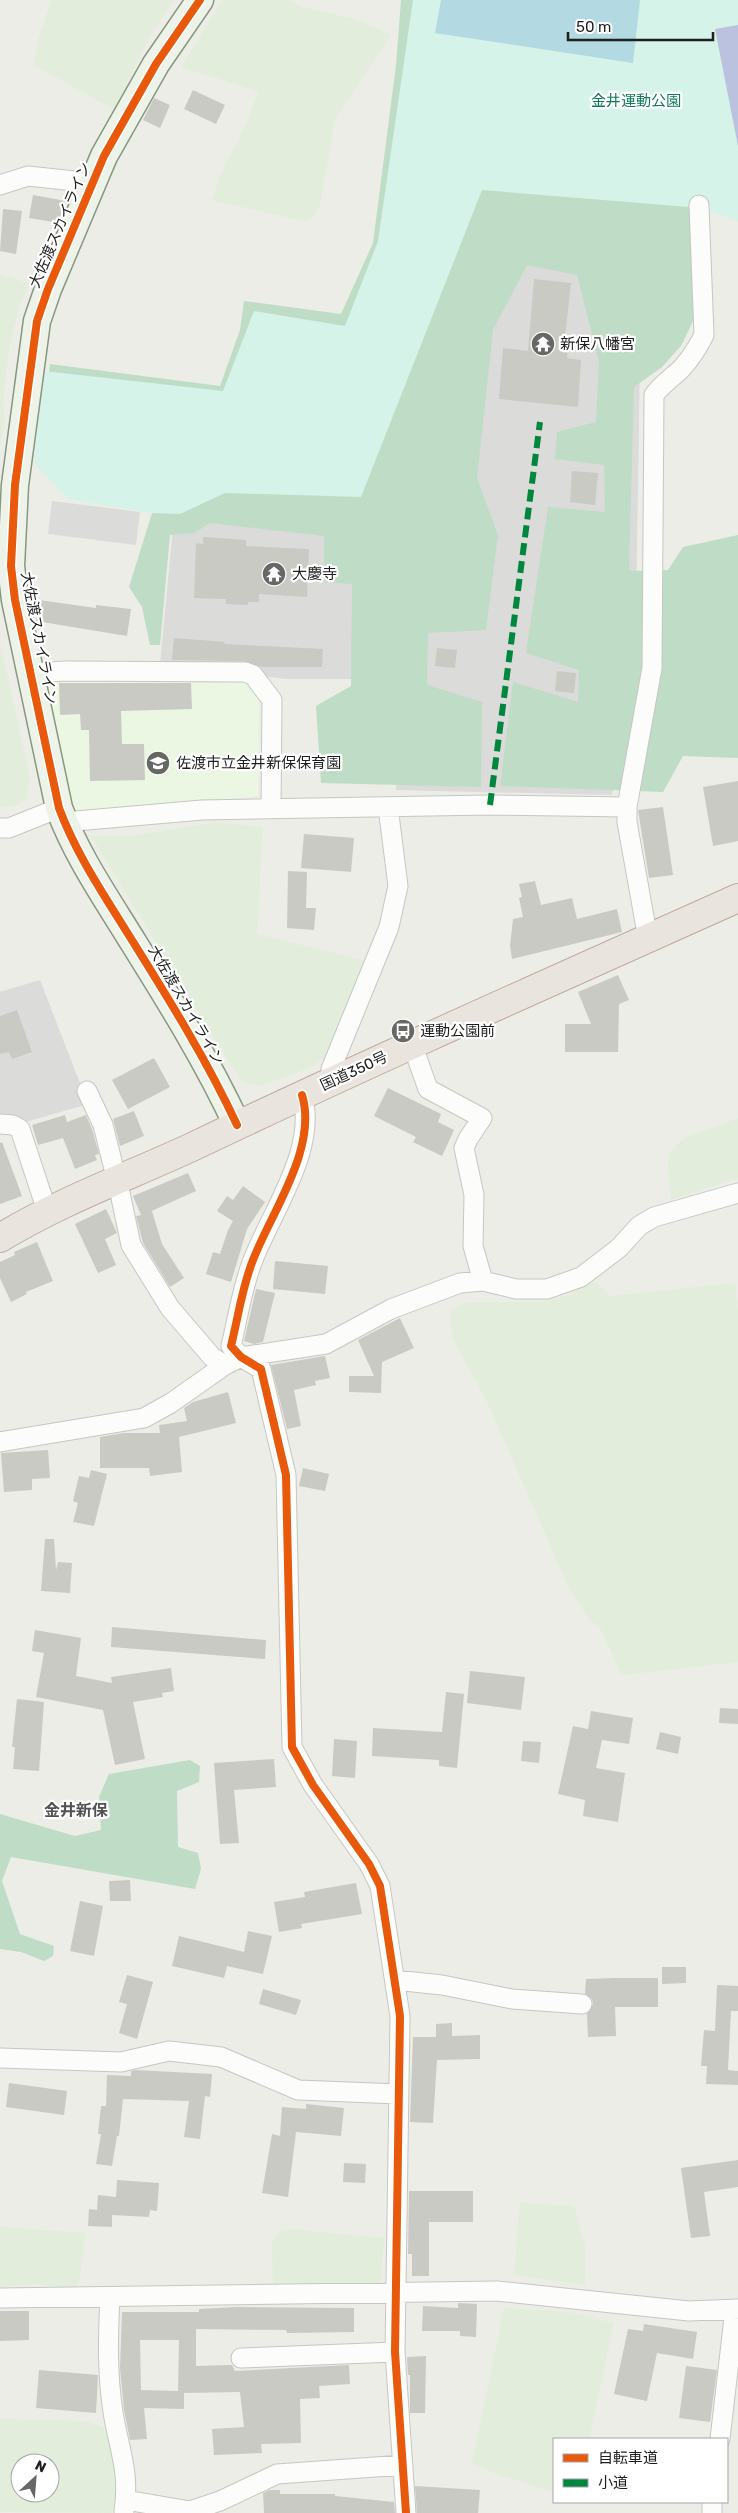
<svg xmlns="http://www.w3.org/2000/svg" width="738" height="2513" font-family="Rubik,'Noto Sans JP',sans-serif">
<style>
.education{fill:#ebf6e3}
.religious{fill:#dbdbd9}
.farmland{fill:#e2eedb;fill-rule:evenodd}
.forest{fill:#bfdcc6}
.park{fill:#d5f3e8}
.pitch{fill:#b3d9e2}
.parking{fill:#dbdcd9}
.water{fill:#bbc2df}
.building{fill:#c9cac4;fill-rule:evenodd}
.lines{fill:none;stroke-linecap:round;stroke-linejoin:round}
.street-casing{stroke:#c6c6c3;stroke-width:21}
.secondary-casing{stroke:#889780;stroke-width:29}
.highway-casing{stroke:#c2a99d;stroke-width:30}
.street{stroke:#fcfcfb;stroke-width:19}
.secondary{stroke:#eef3ea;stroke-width:26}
.highway{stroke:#eae4de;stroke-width:28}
.quiet{stroke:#00873e;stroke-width:6;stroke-dasharray:12 6;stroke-linecap:butt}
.cycleway-casing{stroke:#fff;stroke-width:11}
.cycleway{stroke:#e8590c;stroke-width:8}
.labels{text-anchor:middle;stroke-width:4.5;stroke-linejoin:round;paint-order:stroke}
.park-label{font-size:15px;fill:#0e7c5a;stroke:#fff}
.street-label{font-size:15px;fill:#1f1f1f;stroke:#fff}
.poi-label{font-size:15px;fill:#1f1f1f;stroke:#fff;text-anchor:start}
.neighbourhood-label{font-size:16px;font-weight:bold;fill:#525252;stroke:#fff}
</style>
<rect width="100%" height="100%" fill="#ecede7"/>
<path class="education" d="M43,675l216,7 -1,114 -185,20z"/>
<path class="religious" d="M502,224l140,10 -7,443 -23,118 -216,-5 -1,-344z
M361,499l-10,180h-65l-126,-15 13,-137z
M40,980l48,124 -66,19 -22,-6v-125z"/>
<path class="farmland" d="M52,0h122l-25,38 -35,71 -81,-44 6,-29z
M223,0h66l13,7 53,12 36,16 -56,85 -15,85 -6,12 -8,5 -94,-22 9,-28 19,-34 19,-46 -78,-25z
M0,274l30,10 -10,20 -11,45 -6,57 2,15 -5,26z
M0,642l30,136 -5,22 -10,6 -15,1z
M217,822l46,5 -6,107 110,27 -42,95 -12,11 -54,19 -16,-4 -13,-18 -139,-228h38z
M738,1118v60l-67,22 -3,-36 2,-12 14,-14z
M586,1281l11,2 13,13 125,-13 3,26v353l-116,13 -23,-49 -10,-6 -22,-36 -78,-178 -34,-64 -5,-17 1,-14 8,-6 13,-3h66l32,-7z
M520,2203l54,3 11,39v40l-71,-10z
M0,2227l86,6 -7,49 -4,5 -9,1 -30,-4 -36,3z
M290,2229l94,9 -3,45h-108l-1,-41 9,-11z
M504,2308l66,4 44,11 -25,116h-35v53l-55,-17 -27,-11z
M0,2419l86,2 16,6 6,8 7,35 2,17 -5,26 -112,-1zM20,2463h30v30h-30z"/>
<path class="forest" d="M401,0h30l260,192 3,127 -13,27 -19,21 -28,20 -5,184 39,-1 15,-23 55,-12v223l-55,-2 -20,36 -163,-6 13,-104 65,20 1,-32 -53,-17 22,-146 57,5 -1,-47 -49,-6 2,-27 39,-10 3,-60 -22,-87 -50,-10 -34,65 -16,148 21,57 -12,95 -58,3 -1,52 55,17 -1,85 -160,-4 -5,-77 35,-20 1,-102 -28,-2v-46l-114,-13 -16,10 -24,2 -10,110h-10l-8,-38 -13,-20 29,-93 109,-105 -228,70 11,-95 170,22 20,-56 4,-29 97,13 32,-71 23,-178z
M190,1760l10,6 -1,16 -22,9 1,56 20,6 3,16 -6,20 -184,-32 -9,24 18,53 34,12 -1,10 -9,5 -23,-9 -21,-3v-135l75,22 26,-6 -2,-33 10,-23z"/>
<path class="park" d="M413,0h325v221l-37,-13 -219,-18 -121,307 -136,-4 -45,21 -29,-1 -83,-14 -34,-36 10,-92 179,20 31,-80 91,15 33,-85z"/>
<path class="pitch" d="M441,0h199l-7,63 -198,-30z"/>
<path class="parking" d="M52,501l88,11 -4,33 -88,-11z"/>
<path class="water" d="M738,25v121l-23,-117z"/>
<path class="building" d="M193,90l32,15 -9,19 -32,-15z
M154,98l16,7 -10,23 -17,-8z
M33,195l33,6 -7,22 -30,-5z
M3,209l19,2 -6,43 -16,-3z
M534,279l37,4 -7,63h4l-1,12 14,2 -3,47 -79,-8 4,-51 25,3z
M572,471l26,2 -3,32 -25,-3z
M203,537l43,3v6l63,3 -2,48 -48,-3v8h-11v3l-22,-1v-5l-32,-1 2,-55 7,1z
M39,600l57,8v-3l35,4 -4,27 -91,-15z
M174,638l51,4 -1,2 99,5 -1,18h-60l-17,-6 -73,-1z
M437,648l20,2 -2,18 -20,-2z
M557,671l19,2 -2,20 -19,-2z
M59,683h132l1,26 -71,2 1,33h22l1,36 -55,1 -1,-51h-8l-1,-16 -20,1z
M738,781v60l-25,5 -10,-59z
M663,807l10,68 -24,3 -11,-68z
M304,834l50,4 -3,34 -50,-4z
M288,871l19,1 -1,36h10l-2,22 -27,-2z
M535,881l6,24 31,-7 5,21 40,-10 5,23 -110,27 -2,-13 3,-27 10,-2 -4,-19 3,-1 -3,-13z
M618,975l11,25 -10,4 -1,48h-53v-28h26l-13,-32z
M17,1010l15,42 -20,7 -3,-7 -9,2v-38z
M154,1058l16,29 -42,22 -16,-29z
M388,1088l53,26 -3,8 16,8 -12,26 -29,-14 3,-5 -42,-21z
M134,1111l10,25 -24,10 -7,-27z
M65,1115l2,7 19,-7 6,14 7,25 -4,1 2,5 -22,9 -12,-31 -25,7 -6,-20z
M2,1142l20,54 -22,8v-61z
M188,1173l8,18 -49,22 5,-2 10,33 22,34 -14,9 -27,-44 -7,-27 5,-1 -8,-19z
M243,1186l22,16 -18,27 -16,53 -25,-8 7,-22 7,2 8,-24 5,-9 -16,-10 10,-15 6,4z
M106,1209l11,24 -12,6 11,26 -18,8 -23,-49z
M37,1242l16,39 -27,11 1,2 -16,8 -11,-24v-16l15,-7 -1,-3z
M275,1261l53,5 -3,28 -52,-5z
M256,1289l19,4 -12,49 -9,2 -10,-3z
M400,1318l14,30 -32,14 -1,31 -32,-1v-16h25l-16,-36z
M325,1356l5,22 -15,3 1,4 -22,5 7,36 -14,3 -16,-64z
M228,1392l8,31 -57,14 3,35 -32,4 -1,-8h-49v-31l24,-4h36l-1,-8 28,-4 -3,-13 9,-6z
M48,1450l2,28 -18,1v11l-28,2 -3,-39z
M303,1468l26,6 -4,17 -26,-5z
M91,1470l16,4 -13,52 -21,-4 5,-19 -5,-2 6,-25 10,2z
M45,1539h9l2,31 2,-8 14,1 -2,30 -29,-2z
M112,1627l154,13 -1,19 -154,-12z
M35,1630l46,8 -5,38 36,7 -1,-6 60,-9 3,23 -12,2 1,4 -30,5 12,57 -30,6 -12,-55 -67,-13 8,-44 -12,-2z
M470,1671l55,6 -4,33 -54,-7z
M446,1692l18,2 -7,74 -18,-2v-6l-67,-4 1,-28 69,4z
M17,1699l27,3 -5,69 -26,-2 2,-22h-3z
M720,1708l18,1v15l-19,-1z
M591,1711l42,7 -4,26 -27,-4 -6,28 29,5 -7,49 -35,-6 2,-16 -27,-6 15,-68 15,3z
M660,1732l21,5 -3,17 -22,-5z
M334,1739l23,2 -2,37 -23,-2z
M523,1741l18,1 -2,21 -18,-2z
M274,1759l2,28 -42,3 5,53 -19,1 -6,-81z
M130,1880l1,21h-21l-1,-20z
M356,1883l6,31 -61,10 1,4 -23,4 -5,-30 31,-5 -1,-5z
M80,1901l23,5 -9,50 -24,-5z
M248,1931l24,5 -9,38 -36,-8 -3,12 -52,-12 7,-30 65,16z
M662,1967h24v16l-24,1z
M127,1975l26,7 -16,57 -18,-6 8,-29 -8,-2z
M615,1978h43v29h-43l1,29 -28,1 -1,-23 6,-10 -1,-5 -7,-5 1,-15z
M717,1985l21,1v25h-7l-3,59 10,1v14l-32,-1 1,-18h-6l3,-36 11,1z
M263,1989l38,11 -5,15 -37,-11z
M452,2023v13l28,-1v24l-43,1 -4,63 -23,-1 3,-85h23v-13z
M135,2070l77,4 -2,23 -5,-1 -5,43 -16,-2 5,-36 -66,-2 -4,37h-2l-5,30 -16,-2 5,-30h-3l3,-28h5l1,-31 24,1v-5z
M9,2083l58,8 -3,24 -58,-8z
M306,2104l38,4 -3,28 -45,-4 -8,65 -26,-4 10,-59 8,2 2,-29 24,2z
M738,2160v27l-34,5 6,44 -19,2 -10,-70z
M344,2163l22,1 -1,19 -22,-1z
M117,2180l42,3 -2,28 -7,-1 -1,7 -37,-2v12l-24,-1 1,-17 8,1 1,-15 18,2z
M409,2191h64v31h-44v54h-17v-22h-4z
M458,2303l19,1 -1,33 -16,-1v-5h-38l1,-25 35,2z
M237,2307l117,1v24l-67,1 -1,-3 -90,-1v37l36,-1 3,6 114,-6 1,19 -31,2 1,12 -20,1 1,44 -40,1 1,9 -48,2 -2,-26 32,-2 -4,-35 -56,1v16l-40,-1 3,31 -17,1 -6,-30 -4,-42 2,-56h77v-3zM140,2340h39l-1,51 -37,-1z
M0,2311h29v29l-29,1z
M644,2324l53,8 -4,27 -36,-6 -10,48 -33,-7 14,-65 15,2z
M426,2356l-1,57h-15v-38h-2l-1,-18z
M686,2366l31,4 -7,52 -31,-4z
M39,2370l59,5 -2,38 -60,-5z
M415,2486l65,4 -2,23h-61z
M269,2490h11v4h55v2l59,6 1,11h-131l-1,-20z"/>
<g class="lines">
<g class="street-casing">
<path id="street" d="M0,185l28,-9 65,7
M30,673l36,-2 179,1 8,3 19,25 -1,109
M64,822l138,-12 288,-5 137,2
M0,828h9l50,-20
M648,939l-21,-117v-15l25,-139 2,-273c8,-11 18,-17 28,-27 9,-10 16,-21 22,-33l-5,-130
M412,1044l16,45 54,29 -14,21 -4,9 10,47 -1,51 10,35
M332,1081l-1,-12 58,-142 9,-41 -10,-79
M87,1091l16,34 17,68 11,52 39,63 42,49 13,8
M302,1095c16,53 -30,116 -49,165 -11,27 -15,58 -22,86l10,11 20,12 25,106 6,272 21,38 56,79 11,22 20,130 -5,336 11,161
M0,1124l13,1 7,4 27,82
M0,1442l144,-24 27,-15 54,-38 16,-8 85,-13 65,-35 69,-26 23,-2 33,8h31l34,-12 38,-29 20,-22 15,-9 84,-24
M395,1980l47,5 70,14 70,5
M0,2058l121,4 48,-11 52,6 77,33 101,4
M110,2297c-2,39 -3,76 3,115 6,38 17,59 11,99
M0,2298l497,-7 192,20 49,-2
M241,2358l154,-6
M720,2439l15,-130
M126,2500l64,11 30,-10 57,-27 126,-9
M712,2513v-11"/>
</g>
<g class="secondary-casing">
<path id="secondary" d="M200,0l-44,64 -52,92 -56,133 -11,32 -22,164 -4,81 4,34 44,208c17,46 45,87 71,129 38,61 77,123 107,188"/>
</g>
<g class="highway-casing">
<path id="highway" d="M0,1238c61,-37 127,-61 192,-91 180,-86 363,-167 546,-249"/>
</g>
<use href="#street" class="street"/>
<use href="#secondary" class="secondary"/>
<use href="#highway" class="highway"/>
<path class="quiet" d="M490,805l50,-383"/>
<g class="cycleway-casing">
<path id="cycleway" d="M200,0l-44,64 -52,92 -56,133 -11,32 -22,164 -4,81 4,34 44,208c17,46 45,87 71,129 38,61 77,123 107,188
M302,1095c16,53 -30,116 -49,165 -11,27 -15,58 -22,86l10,11 20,12 25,106 6,272 21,38 56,79 11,22 20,130 -5,336 11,161"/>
</g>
<use href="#cycleway" class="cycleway"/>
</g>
<defs>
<g id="temple-disc" transform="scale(1.25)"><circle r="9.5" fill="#676765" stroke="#fff"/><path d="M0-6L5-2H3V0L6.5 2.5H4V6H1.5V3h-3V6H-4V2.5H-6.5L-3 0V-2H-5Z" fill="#fff"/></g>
<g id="school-disc" transform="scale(1.25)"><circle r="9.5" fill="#676765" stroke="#fff"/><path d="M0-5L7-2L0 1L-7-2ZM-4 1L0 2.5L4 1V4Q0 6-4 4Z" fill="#fff"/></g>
<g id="bus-disc" transform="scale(1.25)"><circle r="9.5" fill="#676765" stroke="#fff"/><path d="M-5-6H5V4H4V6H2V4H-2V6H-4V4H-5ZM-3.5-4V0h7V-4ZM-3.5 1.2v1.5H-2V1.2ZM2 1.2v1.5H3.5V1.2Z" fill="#fff"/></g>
</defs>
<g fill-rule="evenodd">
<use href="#temple-disc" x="543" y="344"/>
<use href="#temple-disc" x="274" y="574"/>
<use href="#school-disc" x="158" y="763"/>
<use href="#bus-disc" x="403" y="1031"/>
</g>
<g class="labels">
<g class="park-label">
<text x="636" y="106">金井運動公園</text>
</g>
<g class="street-label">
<text transform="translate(60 225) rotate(-67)" y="5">大佐渡スカイライン</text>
<text transform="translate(39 638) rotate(79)" y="5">大佐渡スカイライン</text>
<text transform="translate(186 1005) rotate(60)" y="5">大佐渡スカイライン</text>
<text transform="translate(354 1071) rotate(-25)" y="5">国道350号</text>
</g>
<g class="poi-label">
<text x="560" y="349">新保八幡宮</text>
<text x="292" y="579">大慶寺</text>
<text x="176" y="768">佐渡市立金井新保保育園</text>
<text x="420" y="1036">運動公園前</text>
</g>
<g class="neighbourhood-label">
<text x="76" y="1816">金井新保</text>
</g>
</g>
<rect x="553" y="2438" width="175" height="65" fill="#ffffff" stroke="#a5a5a5"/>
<rect x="563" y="2454" width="25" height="8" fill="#e8590c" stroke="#a5a5a5"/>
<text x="598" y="2463" font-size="15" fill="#1f1f1f">自転車道</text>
<rect x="563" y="2479" width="25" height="8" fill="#00873e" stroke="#a5a5a5"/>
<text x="598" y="2488" font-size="15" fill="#1f1f1f">小道</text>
<g transform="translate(35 2478) rotate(26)"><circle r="24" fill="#ffffff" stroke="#a5a5a5"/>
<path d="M0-4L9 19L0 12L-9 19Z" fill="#676765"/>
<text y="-8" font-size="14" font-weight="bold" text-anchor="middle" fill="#1f1f1f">N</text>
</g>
<path d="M568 32v8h145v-8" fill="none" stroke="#1f1f1f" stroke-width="2.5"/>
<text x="576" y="32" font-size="15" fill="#1f1f1f" stroke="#ffffff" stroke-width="4" paint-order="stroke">50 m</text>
</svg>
